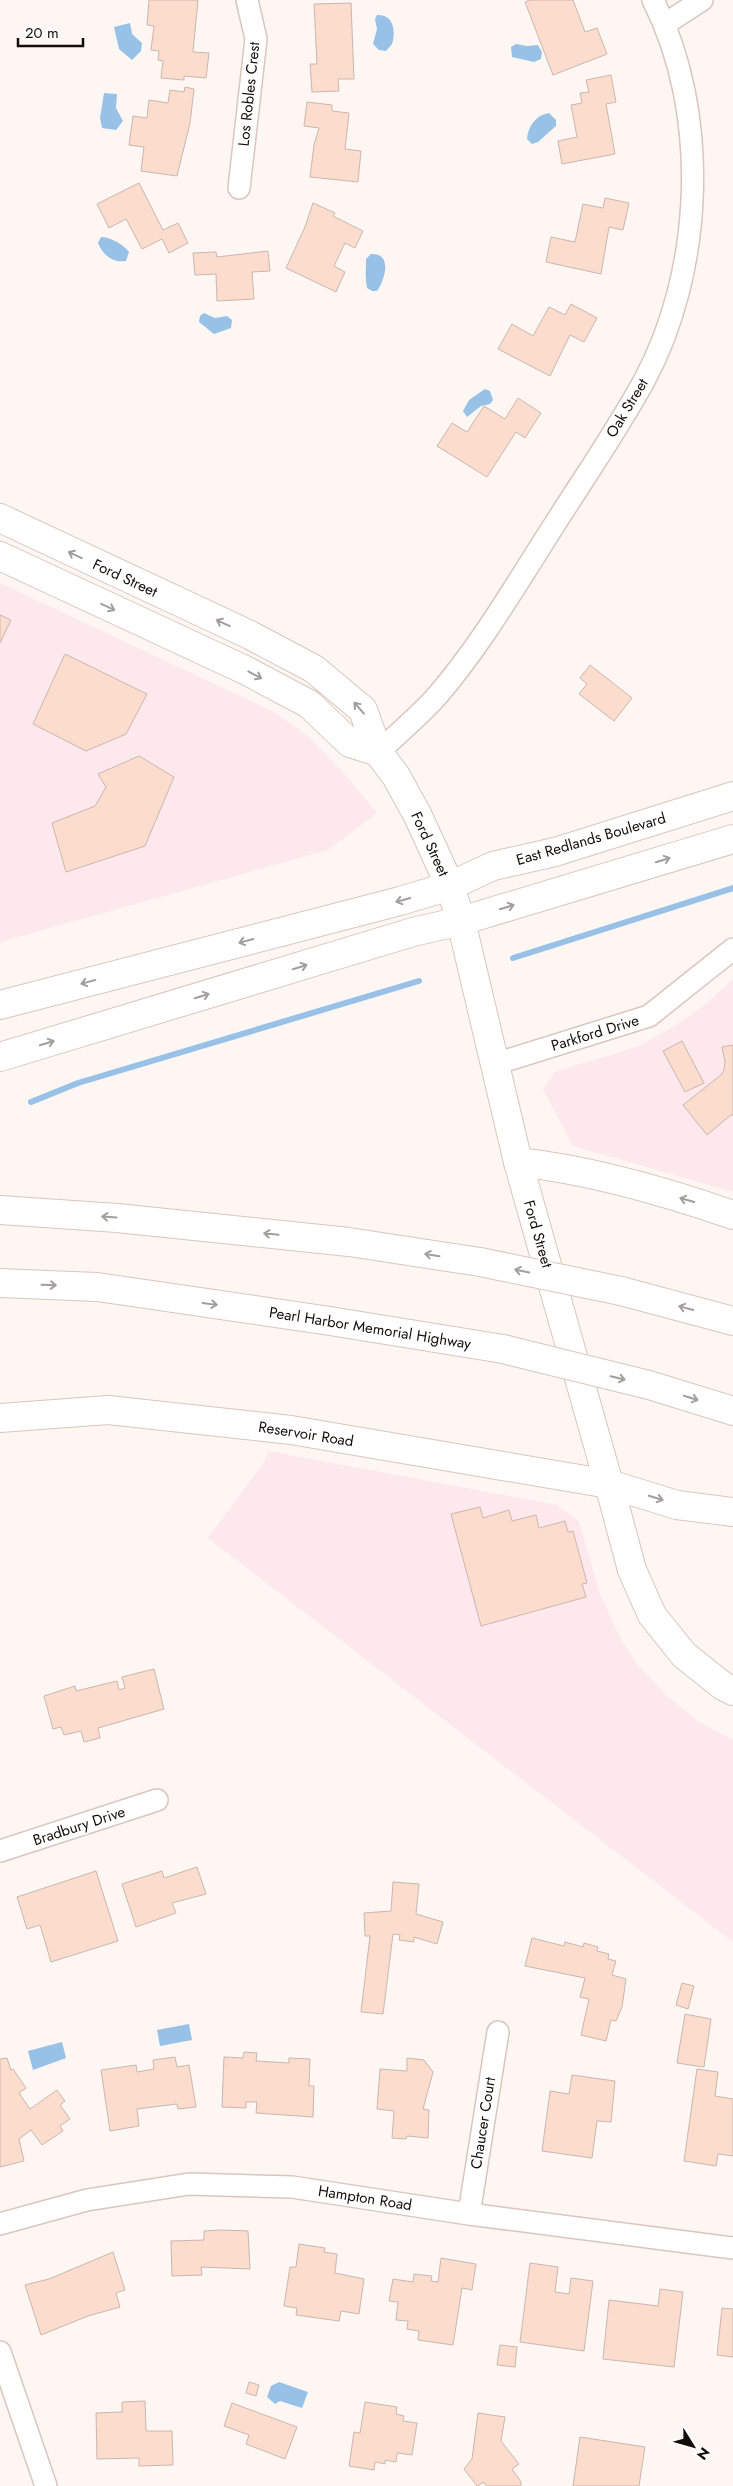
<svg xmlns="http://www.w3.org/2000/svg" width="733" height="2486" font-family="Jost,sans-serif">
<style>
.commercial{fill:#fde8ed}
.water{fill:#97c1e6}
.lines{fill:none;stroke-linecap:round;stroke-linejoin:round}
.stream{stroke:#97c1e6;stroke-width:6}
.building{fill:#fcdccc;stroke:#c9b7ae}
.street-casing{stroke:#d9c6bd;stroke-width:24}
.secondary-casing{stroke:#d9c6bd;stroke-width:30}
.primary-casing{stroke:#d9c6bd;stroke-width:30}
.highway-casing{stroke:#d9c6bd;stroke-width:30}
.street{stroke:#fff;stroke-width:21}
.secondary{stroke:#fff;stroke-width:28}
.primary{stroke:#fff;stroke-width:28}
.highway{stroke:#fff;stroke-width:28}
.highway-bridge-casing{stroke:#d9c6bd;stroke-width:30;stroke-linecap:butt}
.highway-bridge{stroke:#fff;stroke-width:28}
.oneway{stroke:#a19e9d}
.labels{text-anchor:middle;stroke-width:4;stroke-linejoin:round;paint-order:stroke}
.street-label{font-size:15px;fill:#130d0a;stroke:#fff}
</style>
<rect width="100%" height="100%" fill="#fef6f3"/>
<path class="commercial" d="M0,583l272,128 36,25 35,36 34,41 -49,37 -328,92z
M733,979v213l-160,-46 -30,-57 12,-17 84,-26 34,-19 34,-24z
M268,1451l289,54 22,17 21,72 18,40 19,30 30,32 32,26 34,18v202l-525,-404 57,-77z"/>
<path class="water" d="M377,15c17,-1 19,17 15,29l-6,7 -7,-1 -6,-6 4,-15 -2,-10z
M130,23l2,11 10,9 -1,8 -9,9 -13,-11 -5,-22z
M516,44l11,2 11,-1 4,7 -1,7 -7,3 -22,-5 -1,-10z
M104,93l13,1 -1,14 7,13 -7,9 -14,-2 -2,-10z
M549,113l7,7v6l-18,16 -6,2 -5,-5c1,-13 9,-24 22,-26z
M101,237c9,0 22,7 28,15l-3,9c-14,2 -23,-6 -28,-18z
M371,254c22,-1 14,26 6,37h-5l-5,-3c-2,-10 -1,-19 -1,-29z
M204,313l11,5 12,-2 5,4 -1,8 -17,6 -15,-12 1,-6z
M485,389l5,2 3,9 -3,4 -9,2 -14,11 -4,-6 6,-11z
M189,2024l3,16 -32,6 -3,-16z
M62,2042l4,16 -33,12 -5,-19z
M279,2382l29,10 -6,16 -22,-7 -5,3 -8,-7 4,-11z"/>
<g class="lines">
<path class="stream" d="M513,958l220,-70
M31,1102l47,-19 341,-102"/>
</g>
<path class="building" d="M149,0h49l-5,52 16,1 -3,25 -22,-2v4l-23,-2 2,-17 -5,-1 1,-9 -8,-1 3,-24 -7,-1z
M530,0h43l12,32 12,-4 10,26 -54,21 -28,-73z
M351,3l3,76h-16l1,12 -27,1 -2,-28h7l-3,-60z
M611,75l5,27 -10,2 9,50 -53,10 -4,-23 19,-4 -6,-32 11,-2 -2,-10 9,-1 -3,-12z
M185,87l9,2 -4,34 -13,53 -36,-5 3,-24 -15,-2 4,-29 14,2 2,-18 19,3 2,-13 14,2z
M307,102l25,3v6l17,2 -4,36 16,2 -3,31 -48,-5 4,-32 5,-17 -15,-2z
M139,183l24,47 15,-7 10,20 -19,10 -7,-14 -20,10 -16,-30 -17,9 -12,-24z
M605,198l24,5 -6,27 -14,-3 -8,47 -55,-12 5,-25 24,5 8,-38 20,4z
M313,203l22,10 -2,3 30,15 -8,17 -10,-5 -11,23 11,6 -9,20 -50,-24 19,-41z
M268,251l2,20 -18,1 2,27 -37,2 -1,-27 -21,1 -2,-22 23,-1 1,5z
M571,304l26,14 -13,24 -14,-7 -20,41 -52,-27 14,-25 21,12 16,-29 16,8z
M518,398l23,15 -16,25 -9,-6 -29,45 -50,-31 15,-23 15,9 17,-26 21,13z
M0,615l11,5 -11,23z
M65,654l82,40 -21,40 -40,17 -53,-27z
M590,665l42,33 -18,23 -35,-27 8,-10 -7,-6z
M139,756l35,21 -29,69 -79,26 -14,-49 43,-17 11,-19 -8,-13z
M682,1041l22,42 -19,9 -22,-41z
M733,1045v71l-1,-2 -25,21 -24,-30 38,-30 3,-5 1,-8 -3,-15z
M480,1507l3,11 26,-8 3,11 24,-6 3,13 26,-7 3,11 5,-1 14,52 -5,1 4,13 -105,29 -30,-112z
M154,1669l10,40 -66,19 2,10 -16,4 -3,-11 -17,4 -3,-8 -8,2 -9,-33 31,-10 1,5 41,-10 2,9 6,-2 -3,-11z
M197,1867l9,27 -34,9 4,10 -40,14 -14,-43 40,-13 2,7z
M96,1871l22,70 -67,21 -11,-37 -13,4 -10,-32z
M393,1882l26,2 -3,30 27,8 -6,22 -23,-7v5l-15,-2 1,-5 -7,-1 -10,80 -22,-2 9,-76h-5l-1,-23 27,-2z
M532,1938l32,8 1,-4 18,5 1,-4 14,4 -1,4 12,3 -1,5 8,2 -4,14 14,4 -4,28 -6,14 -5,-1 -5,21 -25,-6 8,-36 -9,-2 5,-19 -60,-12z
M682,1983l12,3 -6,23 -12,-4z
M685,2014l26,5 -7,48 -27,-4z
M244,2052l13,1 -1,8 33,2v-5l21,1 -1,27h5l-1,31 -57,-4 1,-11h-11v6l-24,-1 2,-50 19,1z
M175,2057l2,10 12,-2 7,42 -18,2 -1,-5 -40,5 2,17 -29,5 -9,-61 35,-5 1,7 17,-3 -1,-9z
M7,2058l4,12 2,-1 13,19 -7,5 11,16 27,-19 8,11 -5,4 10,14 -10,7 3,5 -21,14 -11,-15 -12,9 5,22 -24,6v-108z
M407,2058l17,2 9,12 -10,37 6,1 -1,28 -21,-2 -1,3 -14,-1 2,-27 -17,-2 3,-40 27,2z
M697,2069l21,3 -3,24 18,3v57l-15,-2 -2,12 -32,-5z
M572,2075l43,6 -4,41 -14,-1 -5,37 -50,-7 8,-60 19,3z
M222,2230l26,1 2,38 -49,-2 1,8 -30,1 -1,-35 33,-1v-9z
M299,2244l26,4 -1,4 13,2 -2,19 29,6 -5,35 -18,-3 -2,10 -43,-6 1,-7 -13,-2 6,-39h6z
M113,2252l12,38 -9,3 4,14 -32,9 -47,19 -16,-50 24,-6z
M441,2258l35,6 -4,26 -10,-2 -9,57 -35,-5 1,-9 -12,-2 1,-8 -12,-1 2,-18 -9,-1 4,-22 20,3 1,-8 18,2 -1,5 7,1z
M530,2263l28,4 -3,25 14,2 2,-16 22,3 -9,70 -64,-9z
M660,2289l23,3 -9,75 -71,-8 6,-59 49,6z
M722,2308l11,1v48l-16,-2z
M500,2345l17,2 -2,20 -18,-2z
M249,2382l10,3 -3,11 -10,-3z
M145,2401l1,30h26l1,34 -34,1v-8l-42,1 -1,-46 26,-1v-10z
M365,2402l32,5 -1,7 8,2 -1,5 14,2 -5,32 -15,-2 -1,9 -11,-2v4l-10,-2 -1,8 -25,-4 5,-34 6,1z
M232,2403l65,24 -12,32 -39,-15 3,-9 -25,-9z
M478,2413l27,4 -4,24 18,23 -7,5 9,13v4h-35l-2,-4 -7,4 -13,-17 8,-10z
M580,2437l65,10 -6,39h-66z"/>
<g class="lines">
<g class="street-casing">
<path id="street" d="M665,24l37,-24
M239,188l17,-149 -9,-39
M378,752c20,-18 41,-36 59,-56 44,-51 78,-110 114,-166 31,-49 65,-98 93,-149 60,-111 66,-269 9,-381
M495,1064l154,-48 84,-67
M0,1851l157,-51
M469,2214l29,-182
M0,2224l87,-24 102,-16 103,3 177,27 264,34
M0,2352l46,134"/>
</g>
<g class="secondary-casing">
<path id="secondary" d="M0,518l250,117 64,34 49,41 15,42 18,24 22,40 32,70 11,35 57,241 91,322 23,86 20,45 32,40 39,31 10,5
M0,556l245,114 64,34 41,39 28,9
M0,1418l108,-8 183,20 318,54"/>
</g>
<g class="primary-casing">
<path id="primary" d="M450,886l43,-20 62,-14 178,-56
M461,921l272,-82"/>
</g>
<g class="highway-casing">
<path id="highway" d="M0,1005l400,-104 50,-15
M0,1057l413,-125 48,-11
M518,1162c73,8 146,29 215,53
M0,1210l117,8 232,24 131,20
M0,1283l97,4 233,34 173,28
M621,1291l112,30
M649,1385l84,26
M609,1484l68,21 56,7"/>
</g>
<use href="#street" class="street"/>
<use href="#secondary" class="secondary"/>
<use href="#primary" class="primary"/>
<use href="#highway" class="highway"/>
<g class="highway-bridge-casing">
<path id="highway-bridge" d="M480,1262l141,29
M503,1349l146,36"/>
</g>
<use href="#highway-bridge" class="highway-bridge"/>
</g>
<defs><path id="oneway-shaft" d="M-6 0H5M1.5-3L5.5 0L1.5 3" fill="none" stroke-width="1.6" stroke-linecap="round" stroke-linejoin="round" transform="scale(1.25)"/></defs>
<g class="oneway">
<use href="#oneway-shaft" transform="translate(75 555) rotate(-155)"/>
<use href="#oneway-shaft" transform="translate(108 607) rotate(25)"/>
<use href="#oneway-shaft" transform="translate(223 623) rotate(-155)"/>
<use href="#oneway-shaft" transform="translate(255 675) rotate(28)"/>
<use href="#oneway-shaft" transform="translate(359 708) rotate(-131)"/>
<use href="#oneway-shaft" transform="translate(663 860) rotate(-17)"/>
<use href="#oneway-shaft" transform="translate(403 900) rotate(164)"/>
<use href="#oneway-shaft" transform="translate(507 907) rotate(-17)"/>
<use href="#oneway-shaft" transform="translate(246 941) rotate(165)"/>
<use href="#oneway-shaft" transform="translate(300 967) rotate(-17)"/>
<use href="#oneway-shaft" transform="translate(88 982) rotate(165)"/>
<use href="#oneway-shaft" transform="translate(202 996) rotate(-17)"/>
<use href="#oneway-shaft" transform="translate(47 1043) rotate(-17)"/>
<use href="#oneway-shaft" transform="translate(687 1200) rotate(-164)"/>
<use href="#oneway-shaft" transform="translate(109 1217) rotate(-176)"/>
<use href="#oneway-shaft" transform="translate(271 1234) rotate(-174)"/>
<use href="#oneway-shaft" transform="translate(432 1255) rotate(-171)"/>
<use href="#oneway-shaft" transform="translate(522 1271) rotate(-169)"/>
<use href="#oneway-shaft" transform="translate(49 1285) rotate(2)"/>
<use href="#oneway-shaft" transform="translate(210 1304) rotate(8)"/>
<use href="#oneway-shaft" transform="translate(686 1308) rotate(-165)"/>
<use href="#oneway-shaft" transform="translate(618 1378) rotate(14)"/>
<use href="#oneway-shaft" transform="translate(691 1398) rotate(17)"/>
<use href="#oneway-shaft" transform="translate(656 1498) rotate(17)"/>
</g>
<g class="labels">
<g class="street-label">
<text transform="translate(249 94) rotate(-84)" y="5">Los Robles Crest</text>
<text transform="translate(627 408) rotate(-59)" y="5">Oak Street</text>
<text transform="translate(125 578) rotate(25)" y="5">Ford Street</text>
<text transform="translate(591 839) rotate(-16)" y="5">East Redlands Boulevard</text>
<text transform="translate(430 844) rotate(65)" y="5">Ford Street</text>
<text transform="translate(595 1033) rotate(-17)" y="5">Parkford Drive</text>
<text transform="translate(538 1234) rotate(74)" y="5">Ford Street</text>
<text transform="translate(370 1328) rotate(9)" y="5">Pearl Harbor Memorial Highway</text>
<text transform="translate(306 1434) rotate(9)" y="5">Reservoir Road</text>
<text transform="translate(79 1826) rotate(-18)" y="5">Bradbury Drive</text>
<text transform="translate(483 2123) rotate(-81)" y="5">Chaucer Court</text>
<text transform="translate(365 2198) rotate(9)" y="5">Hampton Road</text>
</g>
</g>
<g transform="translate(693 2446) rotate(127)" stroke="#ffffff" stroke-width="4" paint-order="stroke">
<path d="M0-4L9 19L0 12L-9 19Z" fill="#130d0a"/>
<text y="-8" font-size="14" font-weight="bold" text-anchor="middle" fill="#130d0a">N</text>
</g>
<path d="M18 38v8h65v-8" fill="none" stroke="#130d0a" stroke-width="2.5"/>
<text x="25" y="38" font-size="15" fill="#130d0a" stroke="#ffffff" stroke-width="4" paint-order="stroke">20 m</text>
</svg>
